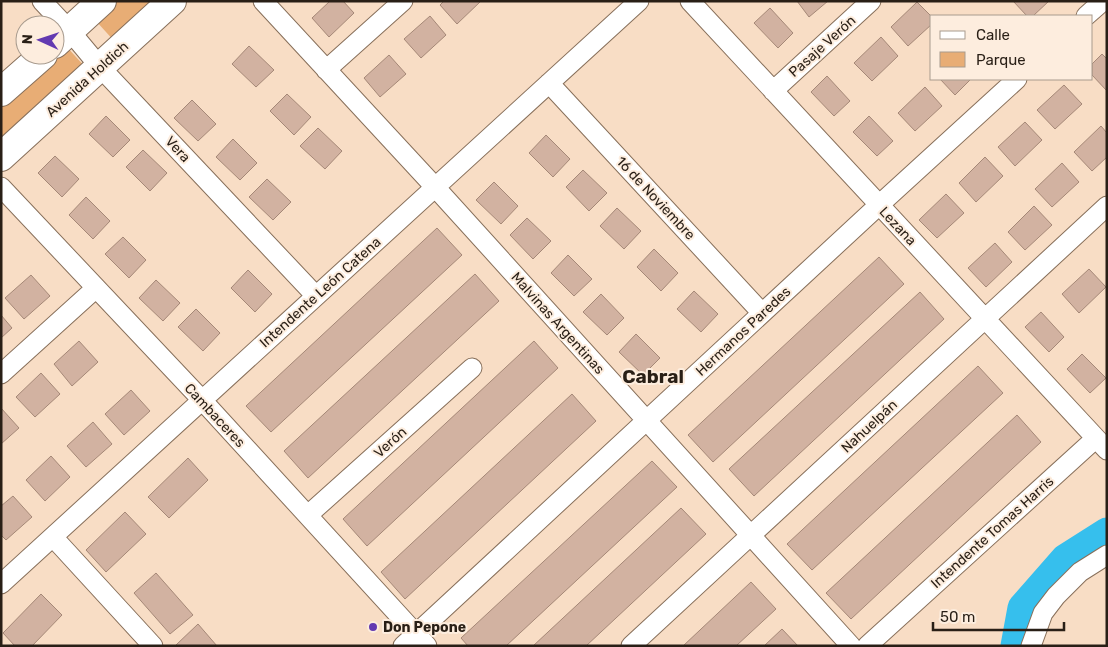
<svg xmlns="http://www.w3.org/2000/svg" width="1108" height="647" font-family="Rubik,sans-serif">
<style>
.green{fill:#e8ad75}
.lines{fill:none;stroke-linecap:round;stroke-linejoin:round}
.river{stroke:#36bfed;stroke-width:31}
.building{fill:#d2b2a1;stroke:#a58877}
.street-casing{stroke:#876f5a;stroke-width:21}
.secondary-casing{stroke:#876f5a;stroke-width:30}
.street{stroke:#fff;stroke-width:19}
.secondary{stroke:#fff;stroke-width:28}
.poi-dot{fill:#633ab1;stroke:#fdedde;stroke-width:2}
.labels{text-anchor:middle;stroke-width:4;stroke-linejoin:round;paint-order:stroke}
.street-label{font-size:14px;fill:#291f16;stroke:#fdedde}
.poi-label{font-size:14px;font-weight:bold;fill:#291f16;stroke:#fdedde;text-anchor:start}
.district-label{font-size:19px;font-weight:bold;fill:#291f16;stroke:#fdedde}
</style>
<rect width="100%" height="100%" fill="#f8ddc5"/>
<path class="green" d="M118,1h44l-46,42 -20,-22z
M66,46l20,22 -85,78v-40z"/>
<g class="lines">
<path class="river" d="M1016,646l7,-38 43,-49 41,-26"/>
</g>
<path class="building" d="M330,1h13l11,12 -25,24 -17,-19z
M444,1h37l-24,23 -17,-19z
M797,1h31l-19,16z
M1013,1h36l-16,15h-6z
M917,2l15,15v7l-24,22 -17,-19z
M770,8l23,25 -15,15 -24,-25z
M430,16l16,19 -25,23 -17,-19z
M881,37l17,19 -26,25 -18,-18z
M249,46l25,24 -18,17 -24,-23z
M1102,54l5,5v32l-15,-16v-11z
M389,55l17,19 -26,23 -16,-19z
M827,76l23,25 -16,15 -23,-24z
M940,79h31l-16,16z
M1064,85l18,19 -27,25 -18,-19z
M925,87l17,19 -27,25 -17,-18z
M287,94l24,23 -17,18 -24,-24z
M192,100l24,24 -18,17 -24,-23z
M106,116l24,24 -17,17 -24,-23z
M869,116l24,25 -16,15 -24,-24z
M1025,122l17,18 -27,26 -17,-19z
M1101,126l6,7v24l-15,14 -18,-19z
M318,128l24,23 -17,18 -25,-23z
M546,135l24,24 -17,18 -24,-24z
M233,139l24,24 -17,17 -24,-23z
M143,150l24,23 -17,18 -24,-24z
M55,156l24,23 -17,18 -24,-24z
M985,157l18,19 -27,26 -17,-19z
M1062,163l17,19 -27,25 -17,-18z
M583,170l24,23 -18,18 -23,-24z
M267,179l24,23 -18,18 -24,-23z
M494,182l24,24 -17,18 -25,-24z
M946,194l18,19 -27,25 -18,-18z
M86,197l24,24 -17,18 -24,-24z
M1034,206l18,19 -27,25 -17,-18z
M617,208l24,23 -17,18 -24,-23z
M527,218l24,23 -18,18 -23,-24z
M437,228l25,27 -191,177 -25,-26z
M123,237l23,23 -17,18 -24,-24z
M995,243l17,19 -26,25 -18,-19z
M654,249l24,24 -17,18 -24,-24z
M568,255l24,24 -18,17 -23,-23z
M879,257l25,27 -191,178 -25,-27z
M1089,269l17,18 -27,26 -17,-19z
M248,270l24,24 -17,18 -24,-24z
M475,274l24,27 -191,177 -24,-27z
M31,275l19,21 -26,23 -19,-21z
M156,280l24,23 -17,18 -24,-23z
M694,291l24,23 -17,18 -24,-23z
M920,292l24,27 -190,177 -25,-27z
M601,294l23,24 -17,17 -24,-23z
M196,309l24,24 -17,18 -25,-24z
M1041,312l23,25 -15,15 -24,-25z
M1,315l11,13 -11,10z
M636,334l24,24 -17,17 -24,-23z
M79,341l19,21 -26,24 -18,-22z
M534,341l24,27 -191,178 -24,-27z
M1082,354l24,24 -16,15 -23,-24z
M978,366l25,27 -191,177 -25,-26z
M41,373l19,21 -25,23 -19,-20z
M131,390l19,21 -26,24 -19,-21z
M572,394l24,27 -191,178 -24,-27z
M1,408l18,20 -18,16z
M1017,415l24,27 -190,177 -25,-26z
M93,422l19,22 -26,23 -19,-21z
M51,456l19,21 -25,24 -19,-21z
M188,458l20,22 -39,38 -21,-21z
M652,461l25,26 -171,159h-38l-7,-8z
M13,496l19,21 -26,23 -5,-5v-29z
M681,508l25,26 -120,112h-53z
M125,512l21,22 -40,38 -20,-22z
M156,573l37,42 -23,19 -36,-41z
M751,582l25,27 -40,37h-53z
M41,594l21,21 -30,31h-17l-12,-13z
M198,624l19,22h-40l-1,-1z
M782,629l16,17h-34z"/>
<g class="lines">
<g class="street-casing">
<path id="street" d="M42,1l28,30 30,36 216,229
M263,1l172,186 416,459
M690,1l417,449
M1086,16l17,-15
M326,70l77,-69
M549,83l213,230
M773,91l98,-90
M1,187l201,213 225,246
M1,374l95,-86
M308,515l164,-147
M53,537l100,109
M1,584l638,-583
M403,646l476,-441 138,-126
M631,646l476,-440
M867,646l228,-207
M1031,646l12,-33 13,-17 24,-24 27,-17"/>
</g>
<g class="secondary-casing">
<path id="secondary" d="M55,44l47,-43
M1,92l42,-37
M1,157l171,-156"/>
</g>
<use href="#street" class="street"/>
<use href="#secondary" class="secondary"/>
</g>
<circle class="poi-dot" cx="373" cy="627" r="5"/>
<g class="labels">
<g class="street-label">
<text transform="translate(822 46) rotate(-42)" y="5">Pasaje Verón</text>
<text transform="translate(87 79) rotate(-42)" y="5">Avenida Holdich</text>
<text transform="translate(178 149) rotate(47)" y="5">Vera</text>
<text transform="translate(656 198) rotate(47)" y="5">16 de Noviembre</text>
<text transform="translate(898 226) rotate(47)" y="5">Lezana</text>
<text transform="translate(320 292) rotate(-42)" y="5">Intendente León Catena</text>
<text transform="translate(558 323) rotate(48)" y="5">Malvinas Argentinas</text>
<text transform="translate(743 331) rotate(-43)" y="5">Hermanos Paredes</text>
<text transform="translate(215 415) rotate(47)" y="5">Cambaceres</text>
<text transform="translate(869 426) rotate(-43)" y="5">Nahuelpán</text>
<text transform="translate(390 442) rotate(-42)" y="5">Verón</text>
<text transform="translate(992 532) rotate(-42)" y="5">Intendente Tomas Harris</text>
</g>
<g class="poi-label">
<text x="383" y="632">Don Pepone</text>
</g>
<g class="district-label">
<text x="653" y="383">Cabral</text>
</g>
</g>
<rect width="1108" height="647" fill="none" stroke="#291f16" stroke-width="5"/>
<rect x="930" y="15" width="162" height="65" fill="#fdedde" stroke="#a89b8e"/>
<rect x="940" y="31" width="25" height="8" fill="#ffffff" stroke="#a89b8e"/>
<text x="976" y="40" font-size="15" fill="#291f16">Calle</text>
<rect x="940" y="52" width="25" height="15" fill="#e8ad75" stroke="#a89b8e"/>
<text x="976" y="65" font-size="15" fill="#291f16">Parque</text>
<g transform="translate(40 40) rotate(273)"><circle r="24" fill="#fdedde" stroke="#a89b8e"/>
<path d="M0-4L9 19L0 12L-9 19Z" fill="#633ab1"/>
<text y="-8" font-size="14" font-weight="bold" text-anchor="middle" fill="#291f16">N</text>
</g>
<path d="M933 622v8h131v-8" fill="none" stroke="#291f16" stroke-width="2.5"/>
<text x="940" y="622" font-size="15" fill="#291f16" stroke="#fdedde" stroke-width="4" paint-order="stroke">50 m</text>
</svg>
